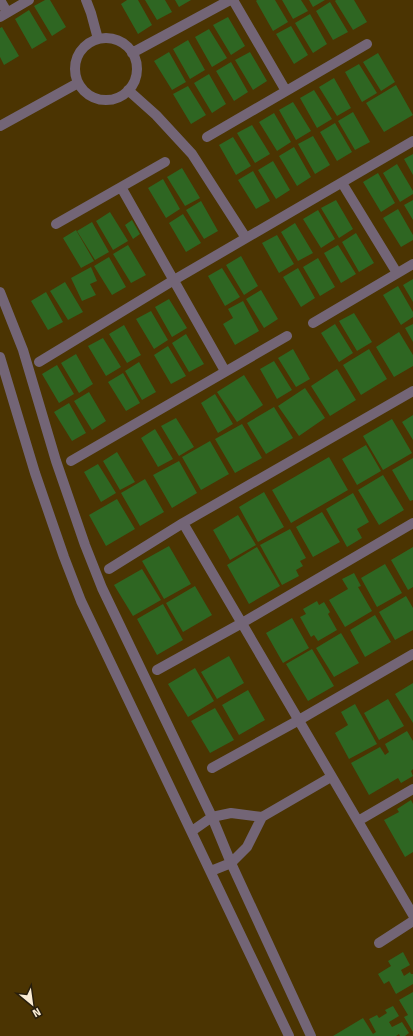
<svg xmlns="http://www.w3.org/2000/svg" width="413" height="1036" font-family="'Fira Sans',sans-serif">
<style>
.building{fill:#2e6622}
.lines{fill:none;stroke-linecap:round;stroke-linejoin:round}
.street{stroke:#736576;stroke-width:10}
</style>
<rect width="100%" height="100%" fill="#4b3402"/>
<path class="building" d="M45,0h5l16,27 -14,9 -18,-30z
M127,0h11l14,25 -14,9 -17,-30z
M145,0h20l7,12 -15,8z
M175,0h16l-12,7z
M257,0h18l13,22 -15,9 -17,-30z
M282,0h19l7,11 -15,8z
M309,0h16l-12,7z
M336,0h18l13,22 -14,8 -18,-29z
M330,2l18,30 -15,8 -17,-29z
M29,10l18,30 -15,9 -17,-30z
M310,14l17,30 -14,9 -18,-30z
M228,17l17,29 -14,9 -18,-30z
M291,26l17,29 -14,9 -18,-30z
M2,27l17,29 -15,9 -4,-8v-29z
M209,29l18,29 -15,9 -17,-30z
M188,40l17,30 -15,9 -17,-30z
M169,52l17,30 -14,8 -18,-29z
M250,52l17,29 -14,9 -18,-30z
M378,53l17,29 -14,9 -18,-29z
M231,62l17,30 -14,9 -18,-30z
M359,64l18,29 -15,9 -17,-30z
M209,74l17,30 -14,9 -18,-30z
M334,78l17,30 -14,8 -18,-29z
M396,85l17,30 -29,17 -18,-29z
M188,86l18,29 -15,9 -18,-30z
M314,90l18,29 -15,9 -17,-30z
M293,102l18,29 -15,9 -17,-30z
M353,112l17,30 -15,8 -17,-29z
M274,113l17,29 -14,9 -18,-29z
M335,123l17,29 -15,9 -17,-29z
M252,125l18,29 -15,9 -18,-30z
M313,136l17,29 -15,9 -17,-30z
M233,137l18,29 -15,9 -17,-30z
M294,147l17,30 -14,9 -18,-30z
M413,154v21l-9,-16z
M273,161l17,29 -14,9 -18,-29z
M397,164l16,27v3l-13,8 -17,-29z
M182,168l18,30 -15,8 -18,-29z
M253,171l17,30 -14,8 -18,-29z
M378,173l17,30 -14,9 -18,-30z
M163,179l17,30 -14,9 -18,-30z
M336,200l17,29 -14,9 -18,-30z
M413,200v20l-9,-15z
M201,201l17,30 -14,8 -18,-29z
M398,209l15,26v5l-12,7 -18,-29z
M318,210l17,29 -14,9 -18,-29z
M110,212l18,29 -15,9 -17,-29z
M183,214l18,29 -15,9 -17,-29z
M132,220l8,14 -7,5 -8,-14z
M92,222l17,30 -14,8 -18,-29z
M295,223l18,30 -15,8 -17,-29z
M76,230l18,31 -13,7 -18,-30z
M356,233l18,30 -15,9 -17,-30z
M277,235l17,29 -15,9 -17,-30z
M128,245l18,30 -15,8 -18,-29z
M338,245l18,29 -15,9 -17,-30z
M241,256l17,30 -14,9 -18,-30z
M109,257l17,30 -14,8 -18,-29z
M318,258l17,29 -15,9 -17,-29z
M91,267l6,14 -7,3 6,11 -14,6 -11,-23z
M222,268l18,29 -15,9 -17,-30z
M298,268l17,30 -14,9 -18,-30z
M413,279v23l-10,-17z
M65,282l18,30 -15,8 -18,-29z
M398,286l15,26v5l-12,8 -18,-30z
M261,290l17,29 -14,9 -18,-29z
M46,292l17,30 -15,8 -17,-29z
M169,299l18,29 -15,9 -17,-30z
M243,301l16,30 -24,14 -12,-21 10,-6 -5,-9z
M151,311l17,29 -14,9 -18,-30z
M354,313l18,29 -15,9 -18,-30z
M335,324l18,29 -14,9 -18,-29z
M413,324v18l-8,-14z
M124,325l17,30 -14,8 -18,-29z
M399,332l14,23v11l-19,11 -18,-30z
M186,334l18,30 -15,8 -17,-29z
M103,338l18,29 -15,9 -18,-30z
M168,346l18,30 -15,8 -17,-29z
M293,349l17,30 -14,8 -18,-29z
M369,349l18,30 -26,16 -18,-30z
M76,354l17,30 -14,9 -18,-30z
M274,361l18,29 -15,9 -17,-30z
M139,362l17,30 -14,8 -17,-29z
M57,365l17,29 -15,9 -17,-29z
M337,369l19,31 -26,16 -19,-30z
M123,373l17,30 -14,8 -18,-29z
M244,375l19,30 -26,17 -20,-30z
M305,388l20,30 -26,18 -21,-30z
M89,392l17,29 -14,9 -18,-29z
M215,394l18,30 -15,9 -17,-30z
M69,403l17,30 -14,8 -18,-29z
M274,407l19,31 -27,16 -19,-31z
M413,415v25l-11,-18z
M176,418l18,29 -15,9 -18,-30z
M392,419l20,34 -29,17 -20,-34z
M242,424l20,34 -27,15 -20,-34z
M155,429l18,30 -15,8 -17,-29z
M210,441l19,33 -28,16 -19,-33z
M366,445l15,26 -24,14 -15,-26z
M117,452l18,30 -15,8 -17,-29z
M329,457l19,33 -57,33 -19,-33z
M413,458v42l-3,1 -18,-31z
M179,461l18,32 -25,15 -19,-33z
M98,464l18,29 -15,9 -17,-30z
M383,475l21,35 -25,15 -21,-35z
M145,479l19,33 -24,14 -19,-33z
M264,492l20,35 -26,15 -19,-35z
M353,493l16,29 -12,7 5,9 -15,9 -21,-38z
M117,499l18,30 -29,17 -17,-31z
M322,512l18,30 -27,15 -17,-30z
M238,515l18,30 -26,15 -17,-30z
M290,529l16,29 -6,3 3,5 -7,4 3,6 -17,9 -22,-40z
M169,546l22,38 -27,15 -22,-38z
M257,547l23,39 -31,18 -22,-39z
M413,547v40l-5,3 -17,-30z
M385,564l17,29 -25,14 -16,-29z
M142,569l19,31 -28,16 -19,-31z
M354,573l7,13 -3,1 14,24 -27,16 -16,-27 19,-11 -6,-10z
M195,586l17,29 -29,17 -17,-29z
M406,596l7,12v22l-18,10 -16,-28z
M317,601l2,4 5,-3 6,10 -2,2 9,16 -19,11 -4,-6 -3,2 -11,-20 6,-3 -3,-5z
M163,604l20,36 -26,15 -20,-36z
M375,615l16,27 -26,15 -15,-27z
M292,618l17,30 -26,15 -17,-30z
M341,633l18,30 -25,14 -18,-29z
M312,649l22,37 -26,15 -22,-37z
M229,656l15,27 -27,16 -16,-27z
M195,668l19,33 -26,16 -20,-33z
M413,683v40l-18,-29z
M248,690l17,30 -26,15 -17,-30z
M388,699l16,27 -25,14 -15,-27z
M355,704l22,40 -28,15 -14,-26 13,-8 -7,-13z
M215,708l19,32 -24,13 -19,-32z
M407,731l6,10v28l-2,2 2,5 -12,7 -3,-5 -29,17 -18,-32 29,-16 5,8 4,-3 -4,-8z
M411,800l2,4v48l-8,5 -21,-37 15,-8 -2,-3z
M403,952l7,13 -9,5 3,6 6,-4 1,2h2v10l-17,10 -7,-13 -5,3 -6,-10 13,-8 -3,-5z
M413,992v40l-9,-15 4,-2 -9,-15z
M393,1006l6,10 -10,6 3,5 10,-5 7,11 -4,3h-5l-1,-2 -3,2h-63l30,-18 10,16 3,-2 -7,-13 8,-4 2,3 8,-5 -2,-3z"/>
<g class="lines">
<path class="street" d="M0,0l7,12
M86,0l5,13 7,26
M233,0l53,91
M0,17l29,-17
M75 69a31 31 0 1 1 62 0a31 31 0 1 1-62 0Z
M132,53l98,-53
M128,90l28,25 36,39 54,84
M0,126l78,-43
M207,137l160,-93
M342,183l55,90
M121,187l104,184
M56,224l109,-62
M0,292l23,58 33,111 29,84 17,43 110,229 19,46 80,173
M313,323l100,-59
M0,357l35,116 29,84 17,44 208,435
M39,362l135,-82 239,-139
M71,461l216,-125
M183,523l230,392
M109,569l74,-46 230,-132
M157,670l85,-47 171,-100
M212,768l87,-48 114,-66
M358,821l55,-32
M192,831l20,-14 19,-4 31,4
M211,871l20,-8 16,-16 15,-30 69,-40
M379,943l34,-22"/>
</g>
<g transform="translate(32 1004) rotate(151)" stroke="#281e0c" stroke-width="3" paint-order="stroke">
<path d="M0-3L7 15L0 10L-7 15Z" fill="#f9ebd3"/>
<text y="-6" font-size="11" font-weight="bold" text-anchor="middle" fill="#f9ebd3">N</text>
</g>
</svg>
